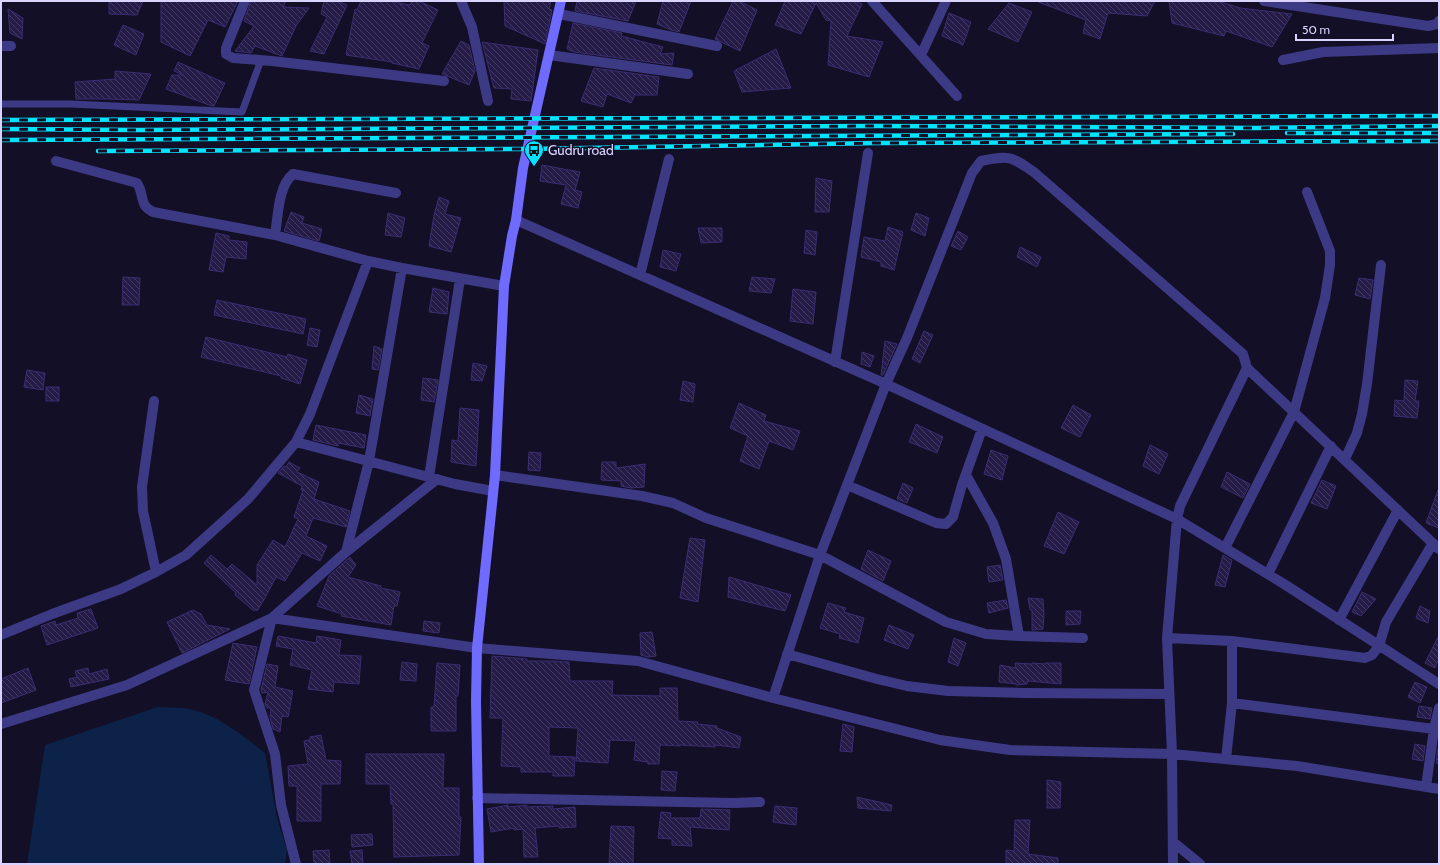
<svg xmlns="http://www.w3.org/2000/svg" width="1440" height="865" font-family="Cabin,sans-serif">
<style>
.water{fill:#0c2248}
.building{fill:url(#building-back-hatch);stroke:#3b2d73}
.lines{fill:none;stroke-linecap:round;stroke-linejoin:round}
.lane{stroke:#3d3a85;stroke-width:7}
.street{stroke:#3d3a85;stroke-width:10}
.secondary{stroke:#6f6bff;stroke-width:10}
.rail-casing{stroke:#00e5ff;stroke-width:4.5}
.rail{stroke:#130f26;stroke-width:3;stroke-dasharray:9;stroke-linecap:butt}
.labels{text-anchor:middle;stroke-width:3;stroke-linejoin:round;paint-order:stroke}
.poi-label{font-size:14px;fill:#d9d4ff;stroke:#130f26;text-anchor:start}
</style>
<defs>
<pattern id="building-back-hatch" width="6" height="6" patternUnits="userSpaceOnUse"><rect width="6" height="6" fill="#241b47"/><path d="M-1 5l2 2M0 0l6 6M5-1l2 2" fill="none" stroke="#433b63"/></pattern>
</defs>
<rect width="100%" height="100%" fill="#130f26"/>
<path class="water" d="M158,707c10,1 22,0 32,2 28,6 52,26 75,44l12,65 10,32 -2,14h-258l18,-119z"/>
<path class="building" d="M109,1h34l-6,14 -28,-1z
M161,1h77l-13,26 -17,-7 -18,36 -29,-14z
M251,1h35l-3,6 26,1 -13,18 -14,30 -27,-10 -4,7 -16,-2 19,-25 -10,-5z
M324,1h14l9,4 -23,49 -14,-3 17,-34 -6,-3z
M361,1h28l21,4 2,-4h7l19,9 -16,33 7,3 -10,23 -27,-6v-1l-46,-7 9,-46 2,1z
M504,1h47l-2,8 3,1 -7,34 -40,-18z
M577,1h59l-8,20 -53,-10z
M663,1h28l-12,31 -8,-2 -14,-6z
M733,1h6l18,9 -17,41 -25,-12z
M785,1h70l7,3 -15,32 36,6 -14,35 -41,-12 3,-44 -5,-1 -10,-17 -15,31 -26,-9z
M1038,1h117l-8,15 -39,-3 -8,26 -17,-6 3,-13 -48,-18z
M1169,1h49l22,7 52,6 -20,33 -46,-16 -2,5 -52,-13z
M1009,3l23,9 -14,30 -30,-13z
M8,9l15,9 -1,21 -12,-6z
M949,13l22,9 -8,23 -21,-9z
M573,23l49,10 -1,3 42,11 -3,7 14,-1 -2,12 -98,-13 -7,-3z
M123,25l21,9 -8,21 -22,-10z
M461,41l8,4 6,26 -6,14 -27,-11z
M482,42l56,8 -7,51 -20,-2 1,-10 -18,-1z
M776,49l15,39 -49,4 -8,-21z
M178,62l47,21 -11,23 -5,-1 -43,-16 6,-14h12l-10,-4z
M594,68l65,9 -2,18h-22l-4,8 -24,-9 -4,13 -22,-6z
M115,71l36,3 -12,26 -30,-1h-33l-1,-17 40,-3z
M542,165l38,7 -5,18 7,2 -4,16 -17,-4 5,-19 -26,-4z
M816,178l16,3 -3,31h-14z
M439,197l10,4 -4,13 16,4 -10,34 -22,-6 5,-31z
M291,212l13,5 -2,6 20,6 -3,12 -35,-10z
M388,213l17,5 -4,19 -16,-2z
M916,213l13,5 -4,18 -14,-6z
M888,227l15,5 -9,38 -13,-4v-4l-20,-5 3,-20 21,4z
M698,228h24v14l-21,1z
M806,230l11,2 -2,23 -11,-2z
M958,231l10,6 -7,13 -10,-4z
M216,233l13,3v4l18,2 -1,17 -20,-2 -3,15 -14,-2z
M1020,247l21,10 -4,10 -20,-10z
M663,250l18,4 -5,17 -16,-4z
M123,277l17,1 -1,27h-17z
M752,277l23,2 -4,14 -22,-2z
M1359,278l14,2 -3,19 -15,-4z
M433,288l16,4 -2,22 -18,-2z
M793,289l23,3 -3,32 -23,-3z
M217,300l89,19 -3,15 -89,-19z
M310,328l10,2 -3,17 -10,-2z
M924,331l9,4 -13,28 -8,-4z
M206,337l81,20 1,-3 19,6 -7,24 -19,-6v-2l-80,-19z
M885,341l12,3 -14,31h-2z
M374,346l8,3 -4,21 -6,-1z
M862,352l12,4 -4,11 -9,-3z
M473,363l14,3 -5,15 -11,-1z
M27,370l18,3 -2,17 -19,-3z
M423,378l15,2 -4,22 -13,-2z
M1405,380l13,1 -3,20h4l-2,17 -23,-2 1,-16 9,1z
M683,381l12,3 -2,18 -13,-2z
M46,387h13v14h-13z
M359,395l14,4 -3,17 -14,-3z
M739,403l27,12 -2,6 36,10 -7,19 -24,-9 -10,28 -19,-8 8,-25 -18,-8z
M1073,405l18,10 -11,22 -19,-9z
M460,408l19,2 -3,56 -25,-4 1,-22 6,1z
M916,424l27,13 -6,16 -28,-11z
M316,425l50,10 -2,13 -26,-5v3l-25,-6z
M1150,445l18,9 -9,20 -16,-8z
M991,450l17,6 -6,24 -18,-6z
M529,452l12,1 -1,18 -12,-1z
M289,462l11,6 -3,4 22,10 -5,17 36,12 -4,16 -33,-9 -7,18 21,10 -7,15 -18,-8 -17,28 -9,-4 -11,21 -8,13v-2l-3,2 -19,-16 1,-2 -32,-30 7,-8 16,14 5,-5 25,21v-20l16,-25 12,7 13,-28 -4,-2 9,-27h-2l1,-4 -24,-13 6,-7 2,1z
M602,462h14v6l29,-4 -1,23 -13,1 -10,-2v-5l-20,-1z
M1227,472l23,12 -7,14 -22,-11z
M1322,480l14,6 -9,23 -16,-6z
M903,483l10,5 -6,15 -10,-4z
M1438,490h1v38l-13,-5z
M1058,512l21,10 -15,32 -20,-8z
M690,538l15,2 -7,62 -18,-4z
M868,550l23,11 -8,20 -22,-12z
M1223,555l9,5 -7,27 -10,-2z
M350,557l6,8 -8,12 33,9v2l19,4 -3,14h-3l-3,19 -50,-9 1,-2 -25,-8 12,-30z
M1000,565l3,15 -14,2 -2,-15z
M729,577l62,18 -6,16 -57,-14z
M1362,592l14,7 -15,17 -9,-4z
M1028,598l15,1 1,15 -1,15 -11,1v-20h-2z
M1006,600l2,8 -19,5 -2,-10z
M828,603l18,5 -2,4 20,6 -6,25 -19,-5 1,-4 -20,-6z
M1420,606l10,5 -2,12 -12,-5z
M91,609l7,19 -51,17 -6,-19 14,-5 1,4 22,-7 -1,-5z
M193,610l8,4 6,11 23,4 -48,24 -15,-31z
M1066,611h15l-1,13 -14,1z
M424,621l16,2 -1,10 -16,-2z
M889,625l25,10 -6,14 -24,-9z
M652,632l4,24 -8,1 -7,-2 -1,-22z
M1439,635v23l-4,10 -10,-5z
M278,636l38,7 1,-7 24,4 -2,15 22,1 -2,28 -25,-2 -1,10 -25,-3 4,-19 -22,-5 3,-16 -17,-3z
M954,638l12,5 -8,23 -10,-4z
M233,643l24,4 -8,37 -24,-4z
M492,656l35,3v2h25l17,1 1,19h43l-1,14 48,1v-8h17l1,33 20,1 -1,2 20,2v2l24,9 -2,11 -24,-3v2l-35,-2v1l-20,-1 -1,19h-11v-2l-14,-2 2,-19 -26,-1 -2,23 -32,-2 2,-33 -29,-1v29l26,1 -1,19h-21v-4h-32v-5l-20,-1 2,-48h-13z
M402,662l15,2 -1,17 -16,-1z
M437,663l23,2 -2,31h-2v35h-25v-24h3z
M1015,663l17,1v-1l13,1v-1h16v21l-33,-3 -1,3 -11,1v-1l-17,-2 1,-17 16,3z
M267,664l11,2 -3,21 18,4 -5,26 -6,-1 -2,16 -7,-3 -3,-12 1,-9h-4l-2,-4 3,-12 -6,1 -1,-3z
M28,668l8,22 -35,13v-24z
M88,668l1,6 18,-5 2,10 -38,8 -2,-8 8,-2 -2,-6z
M1415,682l12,5 -7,16 -12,-6z
M1419,706l13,2 -2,11 -13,-2z
M843,724l11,3 -2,25 -12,-1z
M321,735l5,25 15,1 -1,23h-19v37h-24v-35h-8l-1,-20 20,-2 -4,-23 6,-1v-3z
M1415,744l10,2 -2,15 -11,-2z
M1438,748h1v16l-3,-1z
M366,754h78l-1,34h16v29h2l-2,38 -65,2 -1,-53h-2l-1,-20h-24z
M662,771l15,1 -2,19 -14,-1z
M1047,780l14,2 -1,26h-13z
M857,797l35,8 -1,6 -33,-3z
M508,805v2l19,-2v2l26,-1v3l22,-2 1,20 -17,1v-2l-24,2 3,29h-14l-1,-28 -9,1v-2l-23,4 -4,-23z
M775,806l22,2 -1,17 -23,-3z
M701,809l29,1 -1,20 -39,-3 2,19 -20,-1v-6l-14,-1 3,-26 10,1 -1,5h30z
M1015,820h15l-2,34 30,4v6h-52v-14l8,1z
M611,826l23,1 -1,37h-24z
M372,834l1,11 -21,2 -1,-12z
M329,850l1,14h-16l-1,-13z
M362,850l1,14h-11l-2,-13z"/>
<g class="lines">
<path class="lane" d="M1,104h70l171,8 19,-52"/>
<path class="street" d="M245,1l-19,47v6l7,4 39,3 172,20
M461,1l11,26 16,74
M872,1l85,95
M1264,1l164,25 9,-2 2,-3
M559,14l158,32
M1,46h10
M549,55l139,19
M921,55l25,-54
M1283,60l40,-8 116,-4
M56,161l81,22c8,12 1,21 16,29l122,23 93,26 34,7 102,18
M516,220l370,164 291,135 107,65 155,100
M275,235c3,-18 3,-49 18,-61l103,19
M640,275l29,-116
M835,362l33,-209
M1247,368l192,181
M154,401l-12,86 1,24 13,61
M296,442l159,42 38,7
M1345,459l12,-26 5,-19 5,-30 14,-119
M495,475l147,21 31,7 33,15 114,37 126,67 40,12 33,2 64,2
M966,475l27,48 13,36 13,77
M429,477l31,-198
M847,485l89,38 10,1 7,-7 9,-32 20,-56
M1225,548l69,-136 31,-114 5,-33v-14l-23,-59
M346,552l23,-91 33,-193
M1268,574l63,-128
M1339,620l59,-110
M1,635l51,-21 69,-25 35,-17 30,-17 62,-56 48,-57 14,-28 58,-153
M1167,638l65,3 133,17 7,-3 7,-9 7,-24 47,-79
M787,654l90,25 30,7 41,5 76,2 145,1
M773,698l47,-143 66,-171 21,-46 65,-165 9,-12c29,-6 30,-5 54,12l208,181 4,14 -67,138 -3,13 -10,119 5,116 1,110
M1232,703l202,26
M1,724l126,-39 145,-67 74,-66 91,-73
M1226,759l6,-56v-62
M1426,787l8,-58 5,-21
M477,798l256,5 27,-1
M1173,842l27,22
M296,864l-15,-59 -6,-51 -21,-64 18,-72 205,30 161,13 135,37 167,42 70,10 162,4 125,12 142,23"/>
<path class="secondary" d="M479,864l-3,-163 1,-53 18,-173 9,-189 8,-50 4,-16 7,-52 38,-167"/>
<g class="rail-casing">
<path id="rail" d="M1,120l1438,-4
M1,129l139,1 737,-4 379,2 183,-2
M1287,133h152
M1,140l1232,-6
M98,151l429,-2 349,-6 563,-2"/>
</g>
<use href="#rail" class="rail"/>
</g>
<defs>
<g id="bus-pin" transform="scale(1)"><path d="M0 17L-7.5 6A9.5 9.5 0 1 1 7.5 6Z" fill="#00e5ff" stroke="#130f26"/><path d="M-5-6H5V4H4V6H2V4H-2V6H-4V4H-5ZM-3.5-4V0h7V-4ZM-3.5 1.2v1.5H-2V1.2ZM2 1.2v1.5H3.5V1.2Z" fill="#111"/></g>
</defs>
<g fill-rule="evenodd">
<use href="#bus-pin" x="534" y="150"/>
</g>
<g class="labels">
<g class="poi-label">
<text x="548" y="155">Gudru road</text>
</g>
</g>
<rect width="1440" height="865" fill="none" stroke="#d9d4ff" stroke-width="4"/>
<path d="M1296 34v6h97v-6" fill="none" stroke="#d9d4ff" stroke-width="2"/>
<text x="1302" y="34" font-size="12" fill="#d9d4ff" stroke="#130f26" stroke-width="3" paint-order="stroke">50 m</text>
</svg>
